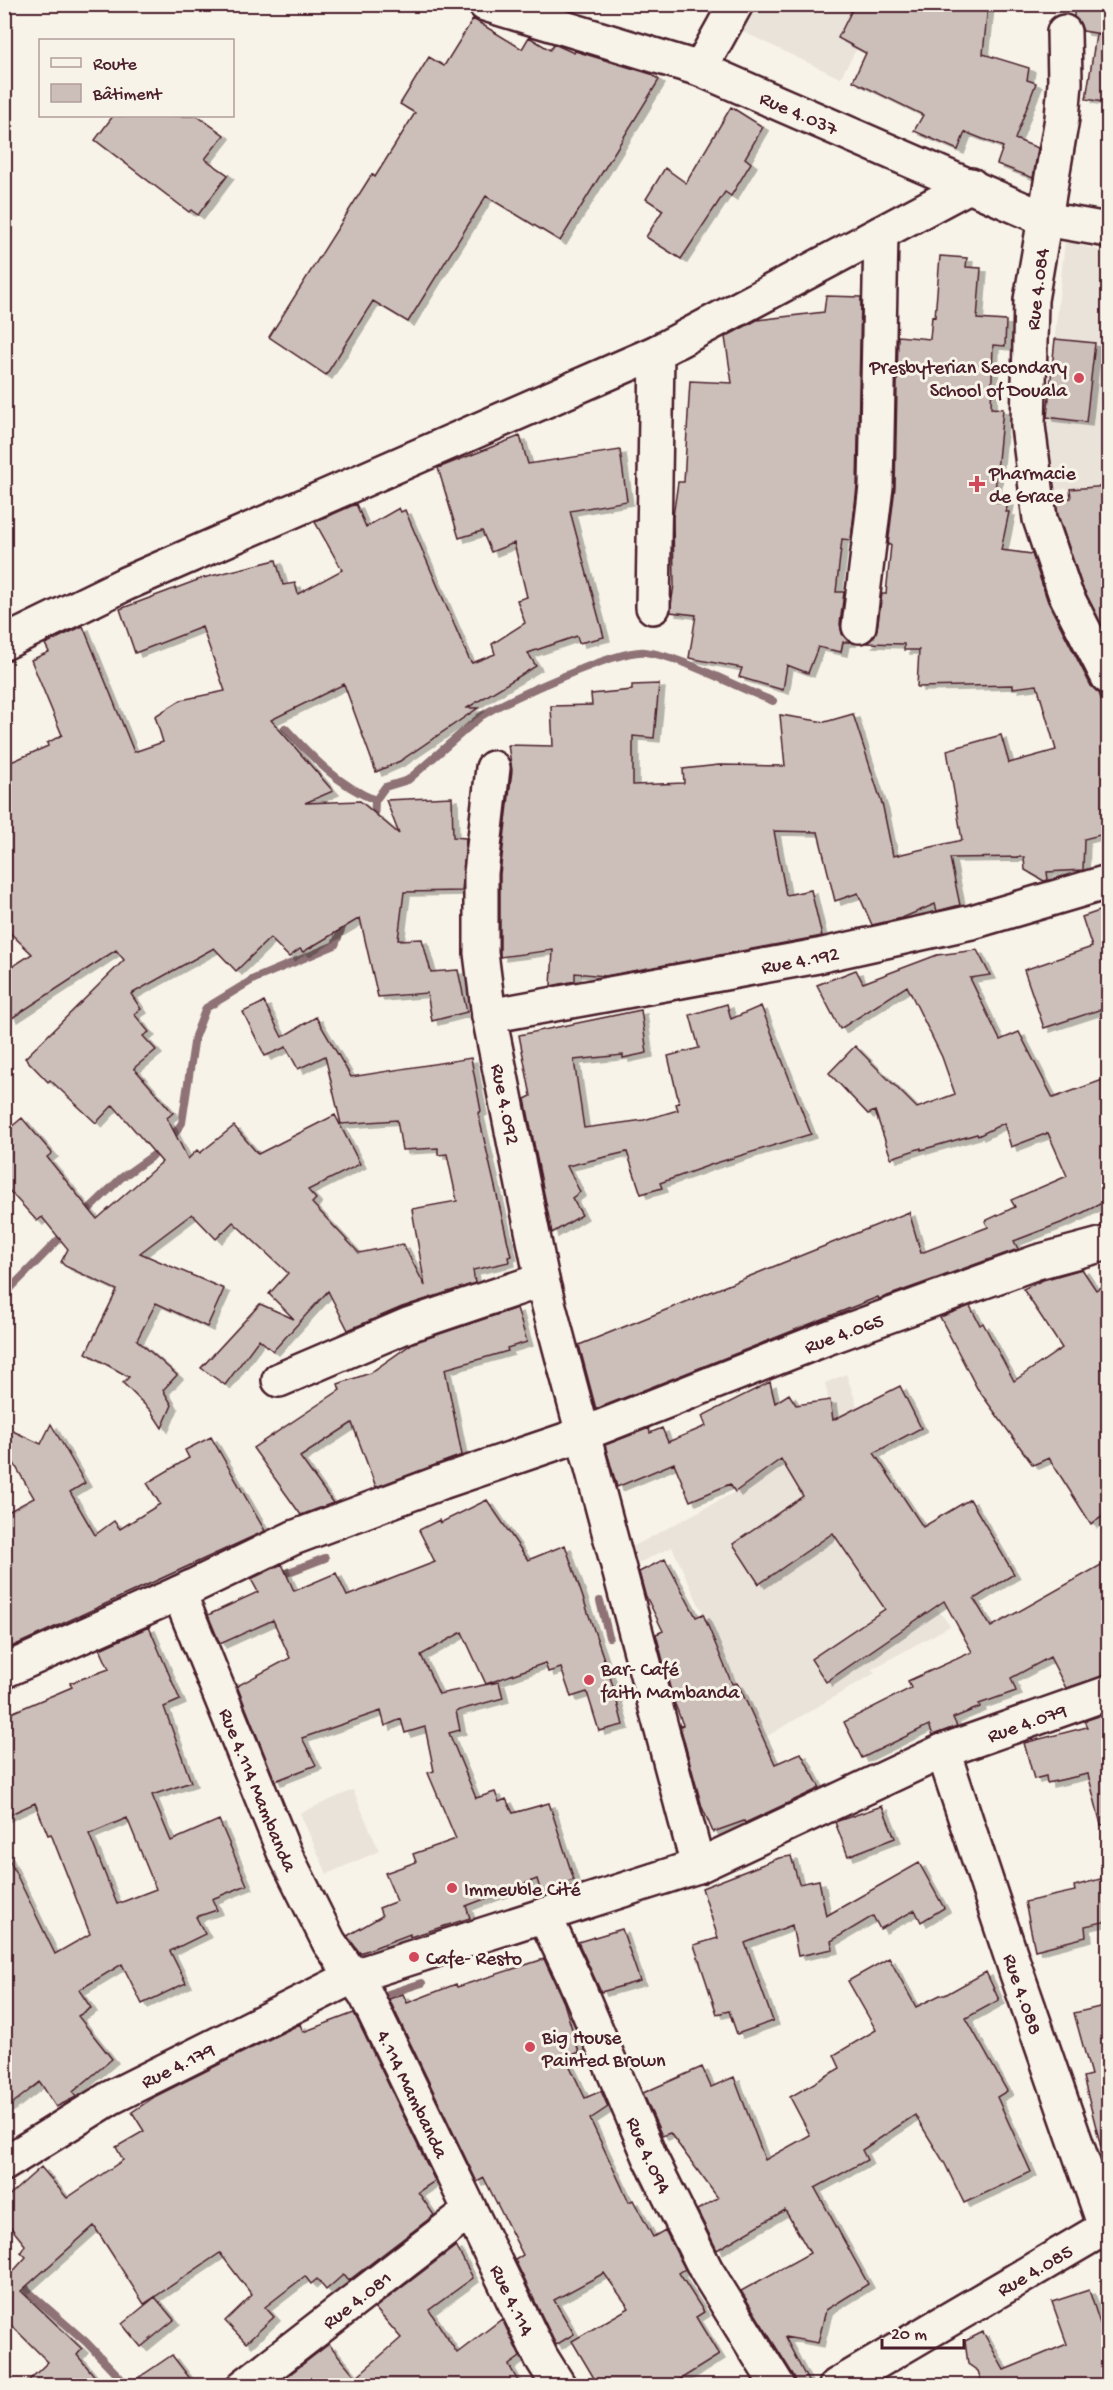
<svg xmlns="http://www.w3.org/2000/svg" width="1113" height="2390" font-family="'Gochi Hand',sans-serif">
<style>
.built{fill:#eae3da}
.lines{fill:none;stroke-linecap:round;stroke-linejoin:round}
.stream{stroke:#8e7275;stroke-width:8}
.building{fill:#ccbfb9;stroke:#4a1f2b;stroke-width:1.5;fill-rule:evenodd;filter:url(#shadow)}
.minor-casing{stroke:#4a1f2b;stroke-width:38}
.minor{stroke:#f7f3e8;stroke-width:33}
.poi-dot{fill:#d1495b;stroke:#f7f3e8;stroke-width:2}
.labels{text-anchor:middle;stroke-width:6;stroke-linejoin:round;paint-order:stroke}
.street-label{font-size:20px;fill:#4a1f2b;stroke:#f7f3e8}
.poi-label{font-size:20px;fill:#4a1f2b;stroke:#f7f3e8;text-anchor:start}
</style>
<defs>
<filter id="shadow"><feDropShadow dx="6" dy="4" stdDeviation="0" flood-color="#0004"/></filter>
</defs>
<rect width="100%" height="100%" fill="#f7f3e8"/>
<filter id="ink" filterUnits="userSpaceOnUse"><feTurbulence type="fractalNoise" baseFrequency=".0167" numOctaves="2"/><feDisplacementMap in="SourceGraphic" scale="12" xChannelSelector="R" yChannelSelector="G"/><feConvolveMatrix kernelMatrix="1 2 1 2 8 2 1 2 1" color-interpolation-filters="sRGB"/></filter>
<g filter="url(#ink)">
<path class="built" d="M738,5h144l-42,73 -113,-54z
M1065,241l43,12v233l-55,4 -7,-73z
M846,1374l74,211 30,41 -78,43 3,4 -111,65 -9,-13 -83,-178 -44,21 -5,-16 112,-60 48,-30 50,-41 -8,-38z
M353,1790l26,61 -52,23 -27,-61z"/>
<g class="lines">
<path class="stream" d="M483,715c24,-16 136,-66 162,-63 39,5 89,35 128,49
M285,728c27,29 53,57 90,72
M374,822l1,-21 10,-14 23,-7 72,-63
M82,1216l39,-38 44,-31 17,-24 13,-87 11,-28 48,-29 81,-34 10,-25
M4,1295l62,-63
M276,1577l49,-19
M600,1601l9,36
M376,1998l46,-15
M4,2264l26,29 56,49 42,44"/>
</g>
<path class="building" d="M855,4h133l-5,50 46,14 -2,12 9,3 -21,56 23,9 -5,30 -36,-14 6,-17 -38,-15 -7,18 -44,-19 9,-16 -70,-34 13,-28 -28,-15z
M1074,4h34v31l-25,-4 -3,-8 -6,-6z
M473,19l49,30 7,-12 21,13 4,-6 20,9 1,-2 76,23 8,6 -99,161 -74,-45 -78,126 -35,-21 -47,74 -57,-38 103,-163 3,3 40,-64 -15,-9 29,-47 15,9z
M1096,35l12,1v67l-22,-4z
M731,107l32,20 -18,31 6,5 -20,33 -6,-4 -44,67 -35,-22 17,-27 -17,-11 19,-31 21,15z
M113,116h84l27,19 -19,24 23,16 -30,40 -7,-5 -2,2 -94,-72z
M940,256l27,2 -1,9 15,1 -4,51 29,2 -1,25 -12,-1 -2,63 12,1 -9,93h14l-2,10h3l-8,38 31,4 16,48 43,84 8,7 9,25v115l-24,6 -1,31 -36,2 1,8 -4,1 -19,-11 -1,-13 -74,1 10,47 -23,6 -2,-7 -33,14 -30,7 -14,-32 -23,8 -17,-69 -44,-1 12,64 25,-5 11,46 -217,40 -30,-3v8l-24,5 2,-36 -53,7v-83l12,-104 -4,-25 45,1 -2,-40 41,-1 -1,-11 41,-4v-5l27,-1 -5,54 -21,-2v49l51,-2 -1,-14 36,-4 66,1 -5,-51 45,7 28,-8 30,93 10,49 69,-16 -15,-90 54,-15 8,28 47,-13 -19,-65 -24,3v-3l-96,2 2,-37h-15v-6l-37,-1 7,-6 3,-8 5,-35h4l5,-49h-3l7,-58 3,-151 32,3 2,-23 3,1z
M826,296l35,1 -4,189 -6,54 -9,-1 -6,53h8l-4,32 2,10 8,8h-7l-2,10 -23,-5 -10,26 -21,-8 -4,25 -44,-13 3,-9 -53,-10 7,-43 -26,-3 4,-27 -1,-68 5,-35h6l6,-101 42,2 -7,-46 32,-17 67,-8z
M1055,339l40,4 -9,79 -39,-5z
M520,436l8,28 92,-14 7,51 -57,10 34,126 -25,6 -2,-7 -49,17 8,13 -69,42h11l-78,53 -24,11 -32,-88 -73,36 62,71 -28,12 55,-2 39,33 -13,-34 66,-3 1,40 13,1 -4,53 -58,1 -6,48 24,-1 9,33 27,-2 9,42 -35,9 -5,-28 -49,4 -18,-79 -57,34 -3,-3 -11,8 -19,-19 -34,33 -22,-23 -83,46 10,15 -7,5 15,18 -6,4 13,14 -22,18 39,45 -6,5 21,41 9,-9 3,3 34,-27 24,28 77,-39 25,49 -52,26 8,9 -4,4 47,50 44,-9 22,42 -13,-77 45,-8 -10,-47 -9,1v-7l-36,2 -5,-30 -56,4 -16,-68 -27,13 -12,-22 -21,9 -22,-44 21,-10 18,35 34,-20 35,60 120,-19 10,53 -3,2 33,143 -3,1 1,5 -36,8 2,13 -73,24 -54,23 -20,-39 -55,60 -14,-12 -34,46 -24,-17 59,-64 34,15 -25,-25 19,-21 -55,-51 -17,17 -24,-25 -52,39 84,36 -17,38 -51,-24 -19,37 40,35 -14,15 9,15 -10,23 -11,-17 -28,-28 6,-6 -43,-24 31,-63 -52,-24 -4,-4 7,-13 -26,-32 -5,4 -33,-36v-52l18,-15 30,35 -5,4 50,62 65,-57 -49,-57 -17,18 -46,-43 -2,2 -23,-24 99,-98 -8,-10 -104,68 -8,-11v-35l28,-18 -28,-27v-162l44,-19 -1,-3 15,-8 -31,-75 18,-8 -4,-8 38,-18 51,126 29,-10 -8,-26 26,-16 44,-9 -23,-64 -67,26 -15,-44 83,-31 73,-18 7,25 12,-2 3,11 44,-24 -27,-48 41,-18 10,23 33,-19 2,4 4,-2 64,149 3,4 23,-9 -3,-10 33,-21 -8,-23 10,-3 -13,-54 -23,9 -9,-21 -23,7 -21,-70z
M1108,486v151l-26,-51 -24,-71 -2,-15 15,-2 -1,-9z
M1108,908v99l-64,21 -20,-58 68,-23 -10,-30z
M977,950l13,25 -20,3 30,62 19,-8 34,66 55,-20v122l-42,21 -52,20 4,8 -139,50 -1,-2 -282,112 -17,-64 330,-133 12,41 67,-26 -3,-6 30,-14 -4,-7 56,-24 -19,-43 -37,14 -7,-24 -26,13 -1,-2 -56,16v-2l-30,10 -16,-47 -7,3 -39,-41 26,-27 62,62 38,-14 -13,-37 -35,-71 -67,43 -23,-44 39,-15 7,13 74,-28z
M727,1004l4,15 30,-13 50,128 -98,30 -53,19 2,5 -21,6 -14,-42 -60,14 13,26 -8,6 10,17 -30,18 -27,-134 6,-3 -12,-61 122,-25 6,43 -24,5v-3l-49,5 10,68 60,-8 34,-10 -2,-6 3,-1 -11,-47 31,-8 -9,-33z
M1082,1269l14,21 12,-8v231l-17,11 -42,-66 -16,7 -56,-77 -37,-71 30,-11 10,19 3,-2 31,58 48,-33 -39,-59 20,-9z
M517,1308l10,34 -20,6 1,3 -63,18 17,86 -86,32 -24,-64 -52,34 33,46 -32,12 -48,-67 87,-58 -2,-6 32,-11 43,-30z
M770,1382l5,21 14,-9 7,11 34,-5 3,20 67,-34 21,42 -47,25 49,74 47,-28 44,75 -40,25 17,28 117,-66v114l-42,13 -16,-31 -39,21 5,13 -37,13 1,3 -27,11 4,8 -24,9 -4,-10 -67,33 -18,-36 67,-34 -3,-7 64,-29 -28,-51 -118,81 -15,-23 74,-50 -52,-76 -74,51 -26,-40 70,-48 -22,-37 -46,33 -5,-8 -40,17 -16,-38 -57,24 -12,-42 44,-17 1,5 12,-5 6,14 38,-16 -4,-10z
M51,1424l34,59 -15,9 25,43 19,-14 6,8 40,-25 -13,-21 42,-25 -4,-8 26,-13 54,94 -256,117 -5,-8v-126l30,-16 -30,-52v-19l37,17z
M487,1500l41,60 37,-15 47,138 11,42 -24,6 -12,-39 -16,5 -10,-29 -13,4 -3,-9 -59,21 -24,-52 -41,23 18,39 60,-12 4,16 -47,13 4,19 -11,3 27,65 19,-6 4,10 7,-3 7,14 36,-10 25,77 -10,3 1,3 -24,6 -4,-13 -71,27 4,12 -60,19v-3l-50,19 -13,-17 35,-20 -3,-8 18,-7 -12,-28 31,-11 -3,-8 43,-15 -28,-66 6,-2 -9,-44 -20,6 -4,-14 -16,7 -4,-15 -79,27 14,27 -41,16 -38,-95 53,-28 -17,-38 -53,24 -12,-29 50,-23 -7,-13 31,-15 12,27 42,-18 11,23 88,-34 -16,-32 20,-10 1,3z
M665,1559l31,58 7,-3 29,70 5,-1 2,3 36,78 26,-11 19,35 -75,35 -1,-2 -31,11 -11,-25 -22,-81 3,-1 -10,-26 -17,-65 7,-3 -18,-37 -6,-22z
M149,1627l31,73 -16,7 27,75 -39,13 19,46 48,-21 28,65 -35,14 5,11 -21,7 9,17 -35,17 16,32 -44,21 -20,-40 -43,26 12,18 -13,8 34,43 -39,33 3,5 -20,10 -16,-25 -36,28v-261l51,105 35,-20 -39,-100 -3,1 -13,-32 -31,14v-101l68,-29 -2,-4 39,-14 -9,-20zM127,1818l29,71 -39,15 -28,-70z
M1108,1713v111l-7,1 -13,-51 -41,9 -1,-7 -12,3 -10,-36 63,-16 -3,-6z
M882,1806l13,32 -47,18 -13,-34z
M791,1856l8,28 20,-4 7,36 93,-53 25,45 -23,14 -6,-12 -35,19 -7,-13 -42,25 2,8 -35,7 -6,-31 -47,18 28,78 -36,13 -8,-23 -12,3 -23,-69 24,-7 -16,-50 77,-30z
M1108,1877v44l-23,5 1,11 -51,13 -10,-48 50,-11 -1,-5z
M622,1929l18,52 -39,11 -23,-50z
M889,1958l27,49 24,-12h5l41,-23 13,28 -33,18 41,73 -10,6 34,75 -67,31 -19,-39 -30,-49 -53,35 5,10 -52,28 53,96 -42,26 -8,33 -33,-6 25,48h-13l-3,-9 -53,-85 69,-38 -25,-43 -68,40 -20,-40 21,-12 -48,-65 -8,3 -19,-43 59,-26 9,20 23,-10 31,83 45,-25 -20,-38 50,-29 -6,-13 42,-25 -28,-49z
M544,1959l20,44 15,49 -13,6 19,40 16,-7 7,16 -18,12 39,83 4,-2 20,37 12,-7 20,39 -6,4 25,39 -8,5 23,38 -48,30h-73l-26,-44 57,-33 -25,-35 -50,27 20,34 -18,11 -41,-85 8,-5 -39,-77 -7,4 -88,-183 14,-5 4,9 49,-19 1,3z
M1108,2005v141l-7,1 -18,-70 8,-2 -17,-62z
M354,2013l81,168 -17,11 16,23 -86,66 -5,-6 -17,15 -9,-11 -6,5 -6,-8 -40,31 9,10 -28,26 -21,-22 27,-26 -32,-42 -76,51 -50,-78 -73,65 61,58 -5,6 25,30h-78l24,-23 -44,-44v-44l4,3 18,-20 -5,-5 4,-7 -21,-26v-19l37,-33 26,31 56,-38 -7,-13 28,-16 -12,-19 24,-16 144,-72 3,8z
M456,2246l17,32 -44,32 28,43 45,-34 18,38 -11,8 11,20h-244l53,-41 27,33 45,-39 -26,-30z
M1089,2290l19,58v37h-140l13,-5 -3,-9 -10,-7 -3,-23 18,-9 21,38 63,-26 -15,-42z
M155,2297l19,23 -33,27 -19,-23z
M172,2355l23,30h-67z"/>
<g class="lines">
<g class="minor-casing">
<g id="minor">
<path id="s1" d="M485,4l215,65 345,150 63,11"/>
<path d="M1064,32l1,51 -3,35 -31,182 -3,126 12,93 25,74 43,84"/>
<path d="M700,69l36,-65"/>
<path d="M653,607l4,-255"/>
<path d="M859,626l17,-139 5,-254"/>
<path d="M4,643l121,-59 532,-232 314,-167"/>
<path id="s2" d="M493,768l-12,105v80l8,63 53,264 156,586"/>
<path id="s3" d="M489,1016l329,-60 154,-34 136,-40"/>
<path d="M279,1380l129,-55 134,-45"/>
<path id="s4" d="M179,1593l105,259 45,90 37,53 175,362 18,29"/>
<path id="s5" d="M4,1671l175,-78 114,-55 149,-56 141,-48 244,-96 210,-76 71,-19"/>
<path id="s6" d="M943,1751l73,220 92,264"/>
<path id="s7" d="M544,1915l31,65 75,177 56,113 72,116"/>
<path id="s8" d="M4,2164l106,-66 244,-122 344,-110 245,-115 165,-58"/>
<path id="s9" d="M244,2386l226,-175"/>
<path id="s10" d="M836,2386l272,-160"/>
</g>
</g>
<use href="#minor" class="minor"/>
</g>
</g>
<g class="poi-dot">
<circle cx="1079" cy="378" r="6"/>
<path d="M974 475h6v6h6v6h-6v6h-6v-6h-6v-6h6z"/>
<circle cx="589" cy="1680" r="6"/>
<circle cx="452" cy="1888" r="6"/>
<circle cx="414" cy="1957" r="6"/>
<circle cx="530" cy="2047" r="6"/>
</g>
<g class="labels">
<g class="street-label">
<text dy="7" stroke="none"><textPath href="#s1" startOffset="333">Rue 4.037</textPath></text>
<text transform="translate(1036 289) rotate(-83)" y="7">Rue 4.084</text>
<text dy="7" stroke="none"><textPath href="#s3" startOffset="316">Rue 4.192</textPath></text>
<text dy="7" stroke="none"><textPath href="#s2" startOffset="339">Rue 4.092</textPath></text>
<text dy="7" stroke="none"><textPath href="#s5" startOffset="906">Rue 4.065</textPath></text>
<text dy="7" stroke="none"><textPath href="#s8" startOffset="1118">Rue 4.079</textPath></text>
<text dy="7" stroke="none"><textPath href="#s4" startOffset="212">Rue 4.114 Mambanda</textPath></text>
<text dy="7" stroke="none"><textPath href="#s6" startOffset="256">Rue 4.088</textPath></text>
<text dy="7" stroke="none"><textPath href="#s8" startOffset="200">Rue 4.179</textPath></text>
<text dy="7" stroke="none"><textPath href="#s4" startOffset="554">4.114 Mambanda</textPath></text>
<text dy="7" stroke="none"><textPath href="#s7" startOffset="262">Rue 4.094</textPath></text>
<text dy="7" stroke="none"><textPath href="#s10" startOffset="230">Rue 4.085</textPath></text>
<text dy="7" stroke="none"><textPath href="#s9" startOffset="142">Rue 4.081</textPath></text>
<text dy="7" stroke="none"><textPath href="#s4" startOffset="783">Rue 4.114</textPath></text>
</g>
<g class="poi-label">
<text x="1067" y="373" text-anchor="end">Presbyterian Secondary<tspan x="1067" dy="23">School of Douala</tspan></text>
<text x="989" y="479">Pharmacie<tspan x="989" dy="23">de Grace</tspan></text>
<text x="601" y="1675">Bar- Café<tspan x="601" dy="23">faith Mambanda</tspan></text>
<text x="464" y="1895">Immeuble Cité</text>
<text x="426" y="1964">Cafe- Resto</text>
<text x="542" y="2043">Big House<tspan x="542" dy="23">Painted Brown</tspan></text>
</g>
</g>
<rect width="1113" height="2390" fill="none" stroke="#f7f3e8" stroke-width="24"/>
<rect x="12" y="12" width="1089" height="2366" fill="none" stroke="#4a1f2b" stroke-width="2" filter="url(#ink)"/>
<rect x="39" y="39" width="195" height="78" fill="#f7f3e8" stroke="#b29e9c" stroke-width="1.5"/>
<rect x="51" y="58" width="30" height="9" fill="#f7f3e8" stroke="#b29e9c" stroke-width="1.5"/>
<text x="93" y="69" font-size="18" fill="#4a1f2b">Route</text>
<rect x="51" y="84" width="30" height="18" fill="#ccbfb9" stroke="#b29e9c" stroke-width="1.5"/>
<text x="93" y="99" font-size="18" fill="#4a1f2b">Bâtiment</text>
<path d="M882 2339v9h82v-9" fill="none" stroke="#4a1f2b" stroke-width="3"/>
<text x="891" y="2339" font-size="18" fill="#4a1f2b" stroke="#f7f3e8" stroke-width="4.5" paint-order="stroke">20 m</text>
</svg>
